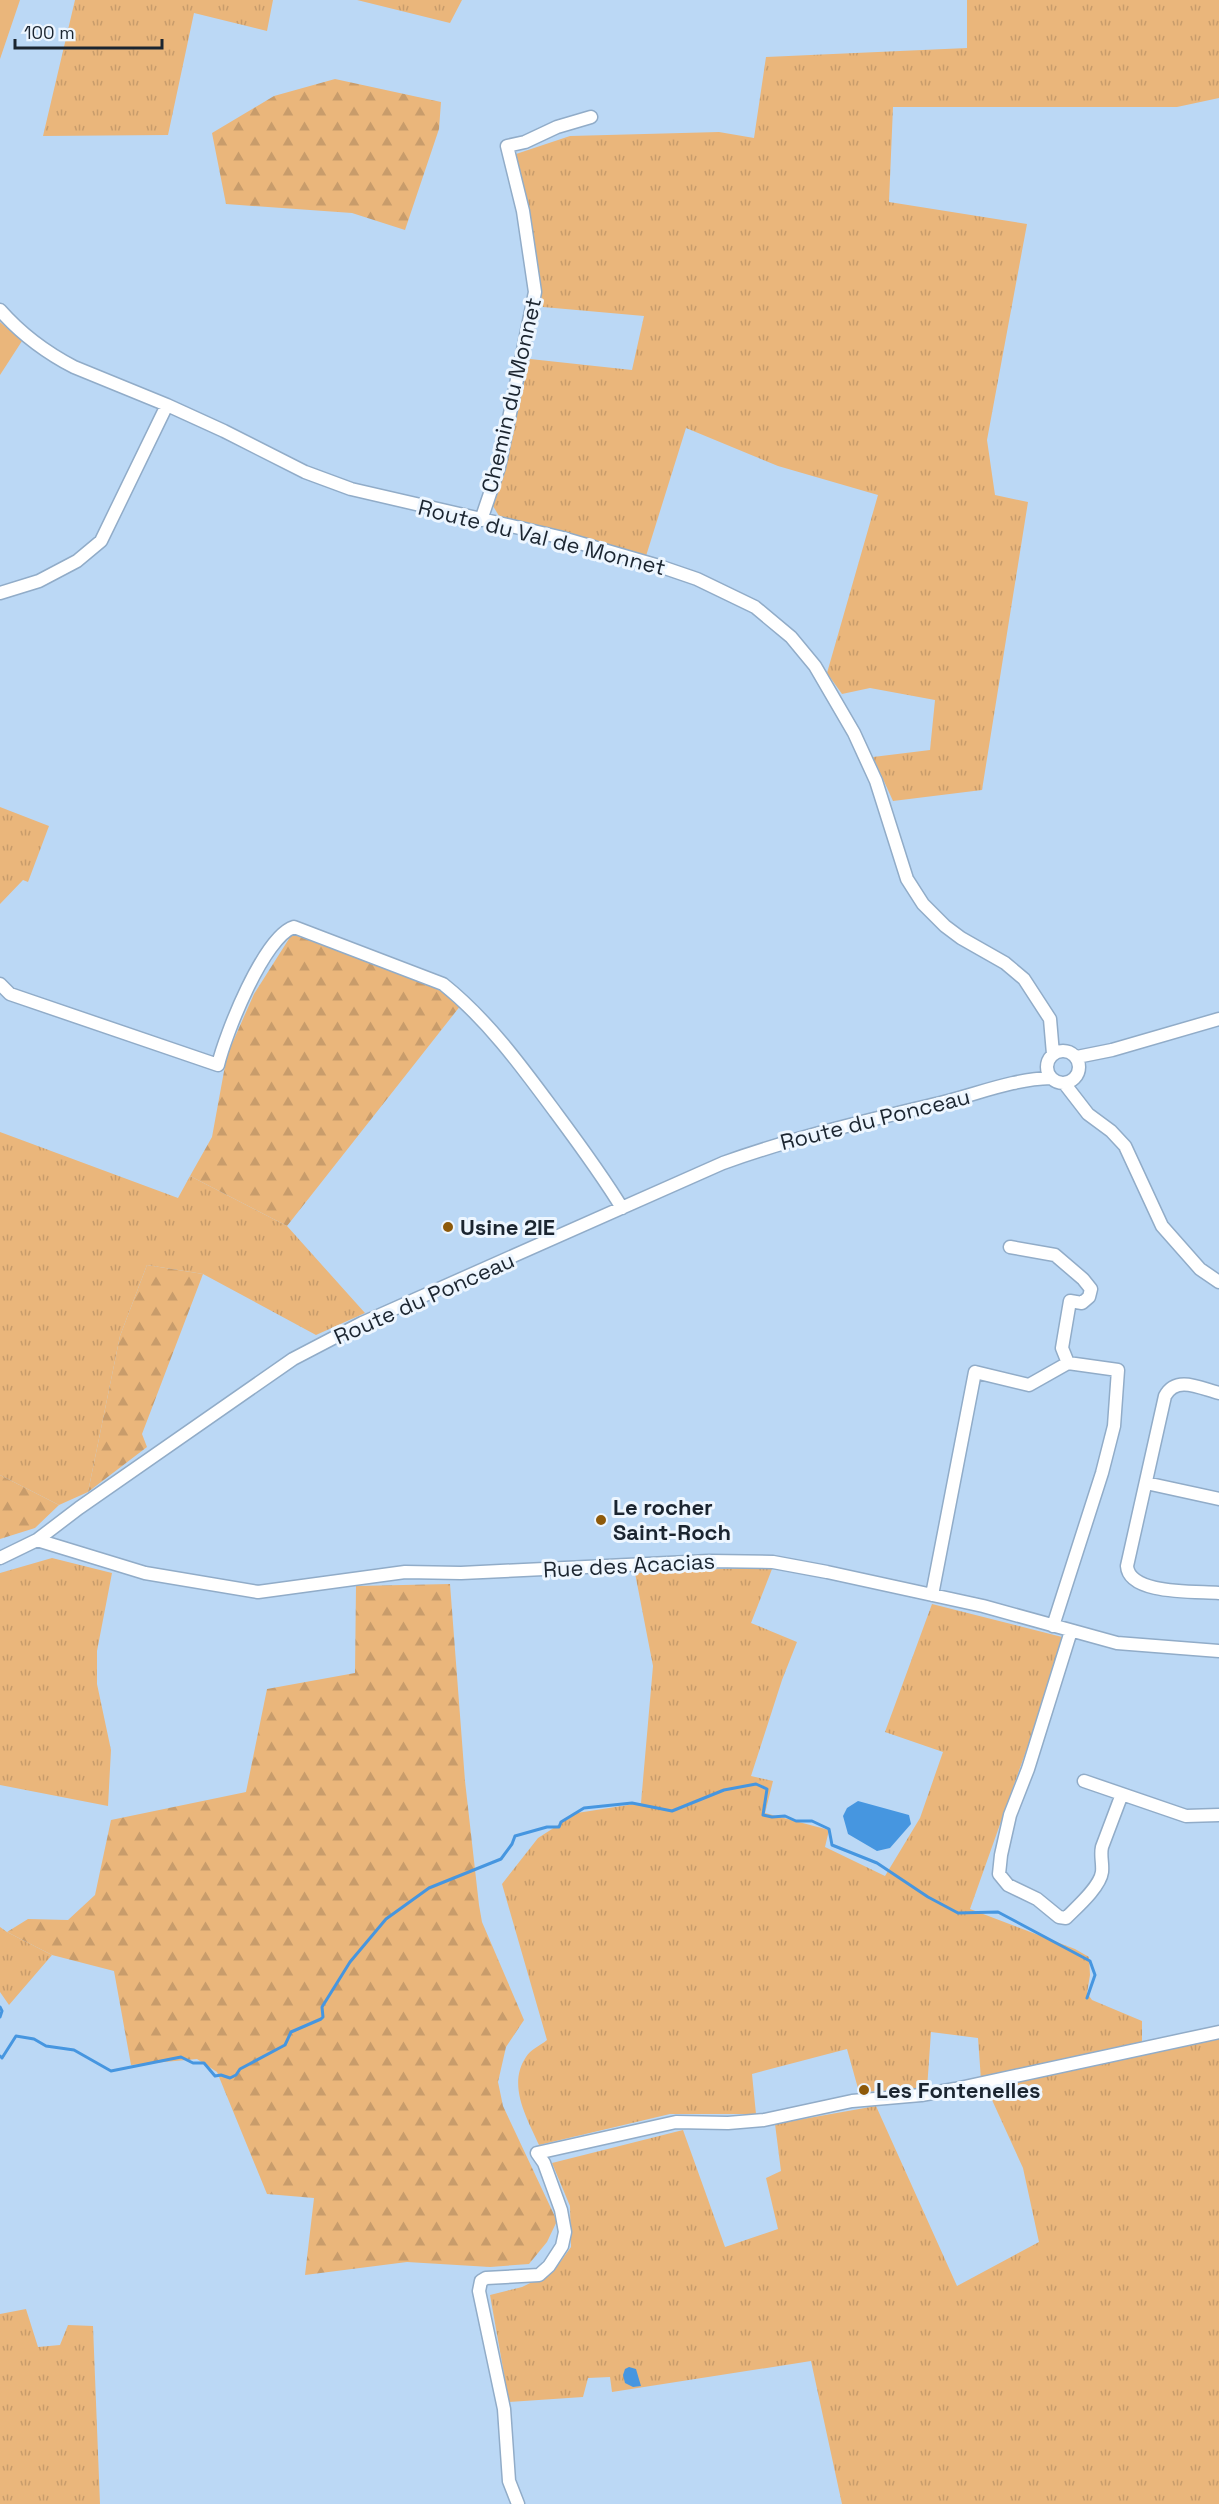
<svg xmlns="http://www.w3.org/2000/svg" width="1219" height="2504" font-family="'Space Grotesk',sans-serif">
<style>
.grass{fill:url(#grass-tufts)}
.forest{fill:url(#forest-firs)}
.green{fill:#eab67b}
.water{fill:#4696e0}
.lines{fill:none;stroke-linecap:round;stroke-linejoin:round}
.stream{stroke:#4696e0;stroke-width:3}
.minor-casing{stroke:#91acc8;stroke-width:15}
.minor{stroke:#fff;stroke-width:12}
.poi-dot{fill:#8e5a0a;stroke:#edf6ff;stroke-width:2}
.labels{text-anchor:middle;stroke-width:6;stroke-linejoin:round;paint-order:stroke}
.street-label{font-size:22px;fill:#1b2530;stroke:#edf6ff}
.poi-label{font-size:22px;font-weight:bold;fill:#1b2530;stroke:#edf6ff;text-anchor:start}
</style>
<defs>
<pattern id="grass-tufts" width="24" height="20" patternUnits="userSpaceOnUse" patternTransform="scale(1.5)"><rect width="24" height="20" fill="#eab67b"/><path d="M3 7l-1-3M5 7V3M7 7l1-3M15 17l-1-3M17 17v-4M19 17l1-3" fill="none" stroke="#c89c6b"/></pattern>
<pattern id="forest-firs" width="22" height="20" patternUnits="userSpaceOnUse" patternTransform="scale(1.5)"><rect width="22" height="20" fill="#eab67b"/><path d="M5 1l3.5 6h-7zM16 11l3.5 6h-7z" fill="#c89c6b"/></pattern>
</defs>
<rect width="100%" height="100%" fill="#bbd8f5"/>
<path class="grass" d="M75,0h198l-6,31 -73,-18 -26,122 -125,1z
M357,0h105l-12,23z
M967,0h252v98l-42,9h-284l-4,95 138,22 -40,216 8,55 33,7 -46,288 -89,11 -20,-44 57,-7 5,-50 -65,-12 -28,6 -15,-21 51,-178 -100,-29 -92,-38 -40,128 -147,-40 -6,-10 37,-147 102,11 12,-54 -101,-9 -27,-153 54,-18 149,-4 35,6 12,-81 201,-9z
M0,807l49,19 -21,56 -5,-2 -23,24z
M0,1132l178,66 12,-22 97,50 78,87 -49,22 -113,-61 -56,-9 -27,71 -32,156 -29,13 -59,-30z
M52,1558l60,15 -15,78v33l14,66 -3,56 -108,-21v-212z
M743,1568l29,1 -21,54 46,19 -15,38 -31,96 22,5 -8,32 64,17 -4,17 60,29 35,-58 23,-66 -58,-20 47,-128 134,34 -96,271 105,40 14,8 1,18 -3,18 5,7 50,21v21l-161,38 -3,-42 -47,-6 -4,57 -68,3 -12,-43 -95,25 4,40h-86l-131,31c-12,-27 -32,-60 -13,-88 4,-7 15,-12 21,-17l-45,-156 36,-46 39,-25 64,-10 12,-137 -18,-93z
M0,1927l7,5 45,23 -43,50 -9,-13z
M1219,2038v466h-377l-31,-143 -199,31 -2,-15 -22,1 -5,19 -74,5 -19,-107 32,-8 31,-15 18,-25 -1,-41 -18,-43 131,-33 42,117 53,-18 -12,-51 15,-7 -6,-47 101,-18 81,180 82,-44 -16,-74 -36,-79 155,-36z
M26,2309l12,38 22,-2 8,-20 25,1 7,178h-100v-190z"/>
<path class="forest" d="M335,79l106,23 -2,27 -34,101 -53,-17 -126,-9 -14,-71 62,-37z
M292,934l143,53 26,18 -174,221 -97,-50 22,-39 15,-82 27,-61z
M147,1265l56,9 -61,160 5,13 -59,45 32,-156z
M0,1475l59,30 -24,23 -35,11z
M450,1584l15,197 14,124 3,17 42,98 -18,27 -8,35 5,24 54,115 -10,21 -18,22 -39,3 -83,-5 -102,13 9,-77 -47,-4 -50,-122 -20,-13 -66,6 -17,-94 -62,-16 -45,-23 21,-13 40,1 27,-25 16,-75 135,-28 21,-103 88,-16 1,-87z"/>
<path class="green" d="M0,0h20l-20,59z
M0,322l22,19 -22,34z"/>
<path class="water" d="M858,1801l51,14 2,9 -21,24 -13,3 -29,-17 -5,-18 4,-8z
M629,2367l7,2 5,17 -8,1 -8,-4 -2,-8 2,-6z"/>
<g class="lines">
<path class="stream" d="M0,2007l2,4 -2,6
M0,2056l2,2 14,-22 18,3 12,7 28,4 37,21 70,-14 12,6h11l11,13 6,-1 9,3 6,-3 4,-6 45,-24 6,-13 30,-13 2,-2 -1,-10 28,-45 36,-43 43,-31 72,-29 11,-15 3,-8 32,-9h12l2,-5 23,-14 48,-5 40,8 52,-21 32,-6 11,5 -4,26 9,2 13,-1 11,5h16l17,8 3,16 45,18 51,34 30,16 40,-1 92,49 5,14 -8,23"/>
<g class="minor-casing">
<path id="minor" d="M0,310c22,25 45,42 74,57l93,38 57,26 81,41 46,17 208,48 100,29 38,13 58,28 36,30 24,29 39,67 22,48 31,98 16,25 22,22 16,12 44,25 19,16 26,40 3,35
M481,520l18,-53 36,-175 -12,-81 -16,-65 18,-4 32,-15 34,-10
M0,593l39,-12 38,-20 24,-20 66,-136
M0,984l10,10 208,71c7,-30 46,-129 76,-138l149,57c45,36 79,83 113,129 23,31 46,62 66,95
M1047 1067a16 16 0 1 1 32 0a16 16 0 1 1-32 0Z
M1077,1057l35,-7 107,-31
M1064,1083l24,31 23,17 14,15 37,80 38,43 19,13
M1010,1247l45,8 28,24 8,10 -2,8 -7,6 -12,-2 -8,47 6,15
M1219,1393c-19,-5 -43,-18 -54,3l-38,170c2,29 69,25 92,27
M1146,1483l73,16
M37,1540l108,33 113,19 147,-20 56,1 248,-12 64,1 54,10 156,34 134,37 102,8
M0,1558l37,-18 42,-32 214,-149 69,-36 361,-160c72,-26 147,-43 221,-61 36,-9 70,-23 107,-24
M932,1595l43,-223 54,13 39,-22 50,7 -4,56 -12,47 -49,153
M1071,1631l-43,138 -18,46 -9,40 -2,19 9,11 29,14 22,18 7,1c11,-11 34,-31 36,-46 1,-9 -2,-16 0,-25l20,-53
M1084,1781l102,35 33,-1
M518,2504l-9,-23 -5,-72 -25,-118 2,-10 5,-3 53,-3 10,-9 13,-20 3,-14 -4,-22 -17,-47 -7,-10 139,-31 52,1 36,-3 88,-19 69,-6 34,-6 264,-57"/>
</g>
<use href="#minor" class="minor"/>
</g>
<g class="poi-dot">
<circle cx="448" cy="1227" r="6"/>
<circle cx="601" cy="1520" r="6"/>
<circle cx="864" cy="2090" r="6"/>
</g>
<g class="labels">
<g class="street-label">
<text transform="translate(511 395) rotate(-77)" y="8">Chemin du Monnet</text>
<text transform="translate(542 537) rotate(14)" y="8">Route du Val de Monnet</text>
<text transform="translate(875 1119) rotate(-14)" y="8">Route du Ponceau</text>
<text transform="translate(424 1298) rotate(-24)" y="8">Route du Ponceau</text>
<text transform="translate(629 1565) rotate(-3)" y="8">Rue des Acacias</text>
</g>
<g class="poi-label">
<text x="460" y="1235">Usine 2IE</text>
<text x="613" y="1515">Le rocher<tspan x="613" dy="25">Saint-Roch</tspan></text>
<text x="876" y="2098">Les Fontenelles</text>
</g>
</g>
<path d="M15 39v9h147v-9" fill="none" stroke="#1b2530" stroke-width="3"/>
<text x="24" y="39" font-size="18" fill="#1b2530" stroke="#edf6ff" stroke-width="4.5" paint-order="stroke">100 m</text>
</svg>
